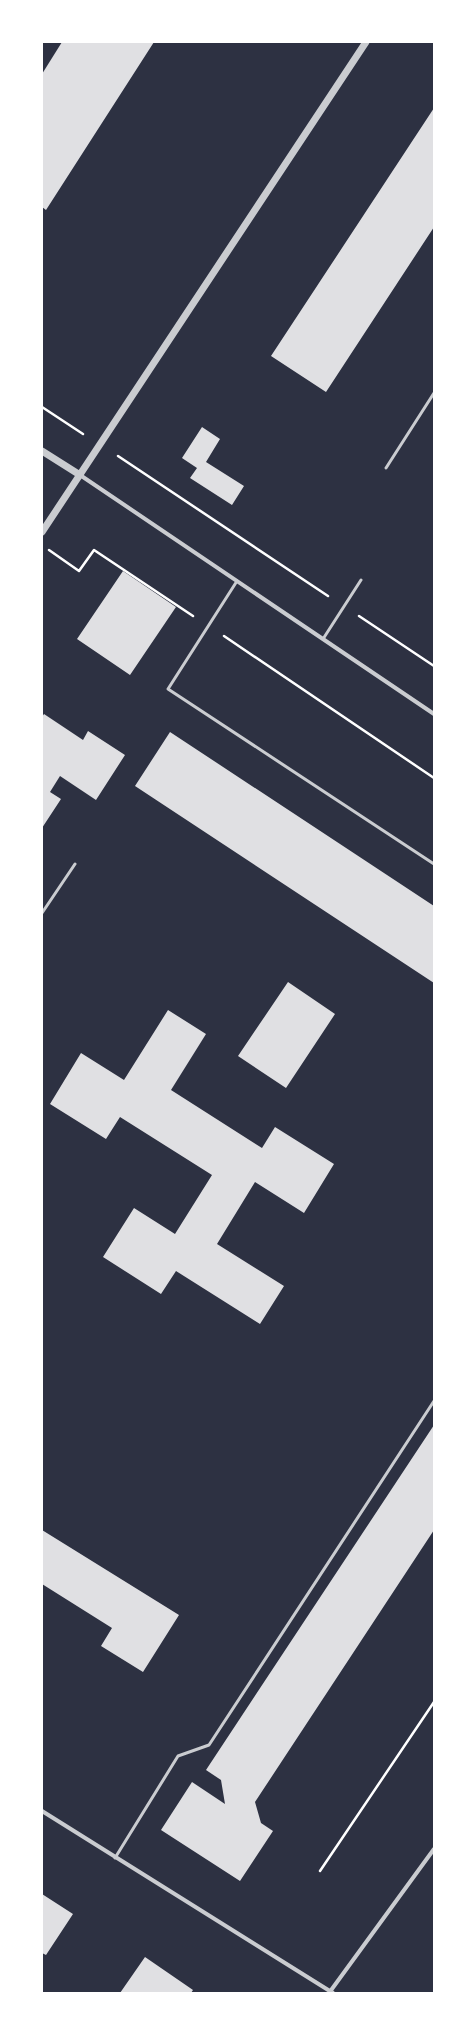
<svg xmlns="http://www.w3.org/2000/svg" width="476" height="2035" font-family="Barlow,sans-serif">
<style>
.building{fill:#e0e0e3}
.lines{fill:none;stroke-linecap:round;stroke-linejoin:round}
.path{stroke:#fff;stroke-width:2.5}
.service{stroke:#caccd0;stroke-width:3}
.minor{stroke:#caccd0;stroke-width:4}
.tertiary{stroke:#caccd0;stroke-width:7}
</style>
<rect width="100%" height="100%" fill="#2d3142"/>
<path class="building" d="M62,42h92l-108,168 -4,-3v-133z
M434,108v119l-108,165 -55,-36z
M202,427l18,12 -14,23 38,24 -12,19 -42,-27 7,-10 -15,-10z
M123,571l53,36 -46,68 -53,-36z
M44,714l39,26 5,-9 37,24 -29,45 -36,-24 -10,16 11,7 -19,29v-111z
M170,732l264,174v77l-299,-197z
M288,982l47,32 -49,74 -48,-32z
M168,1010l38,24 -35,56 91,58 13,-21 59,37 -30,49 -49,-31 -38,62 67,42 -24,38 -84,-53 -15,23 -58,-37 31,-49 41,26 37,-59 -92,-58 -14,22 -56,-35 31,-51 43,27z
M434,1425v105l-179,272 6,21 12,8 -33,50 -79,-51 31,-48 33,22 -4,-24 -15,-10z
M42,1530l137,85 -36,57 -42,-26 11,-18 -70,-44z
M42,1894l31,20 -27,41 -4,-2z
M145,1957l48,33 -2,3h-71z"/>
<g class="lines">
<path class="path" d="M42,407l41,27
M118,456l210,140
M49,550l30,21 15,-21 99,66
M359,616l75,50
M224,636l210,142
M320,1871l114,-169"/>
<path class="service" d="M386,468l48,-75
M237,581l-69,108 266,175
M323,639l38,-59
M42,913l33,-49
M115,1858l63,-102 31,-11 225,-344"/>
<path class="minor" d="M80,475l354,239
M42,1811l291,182
M329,1993l105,-144"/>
<path class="tertiary" d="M42,451l38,24
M42,532l324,-490"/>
</g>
<rect width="476" height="2035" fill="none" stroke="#ffffff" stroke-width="86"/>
</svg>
